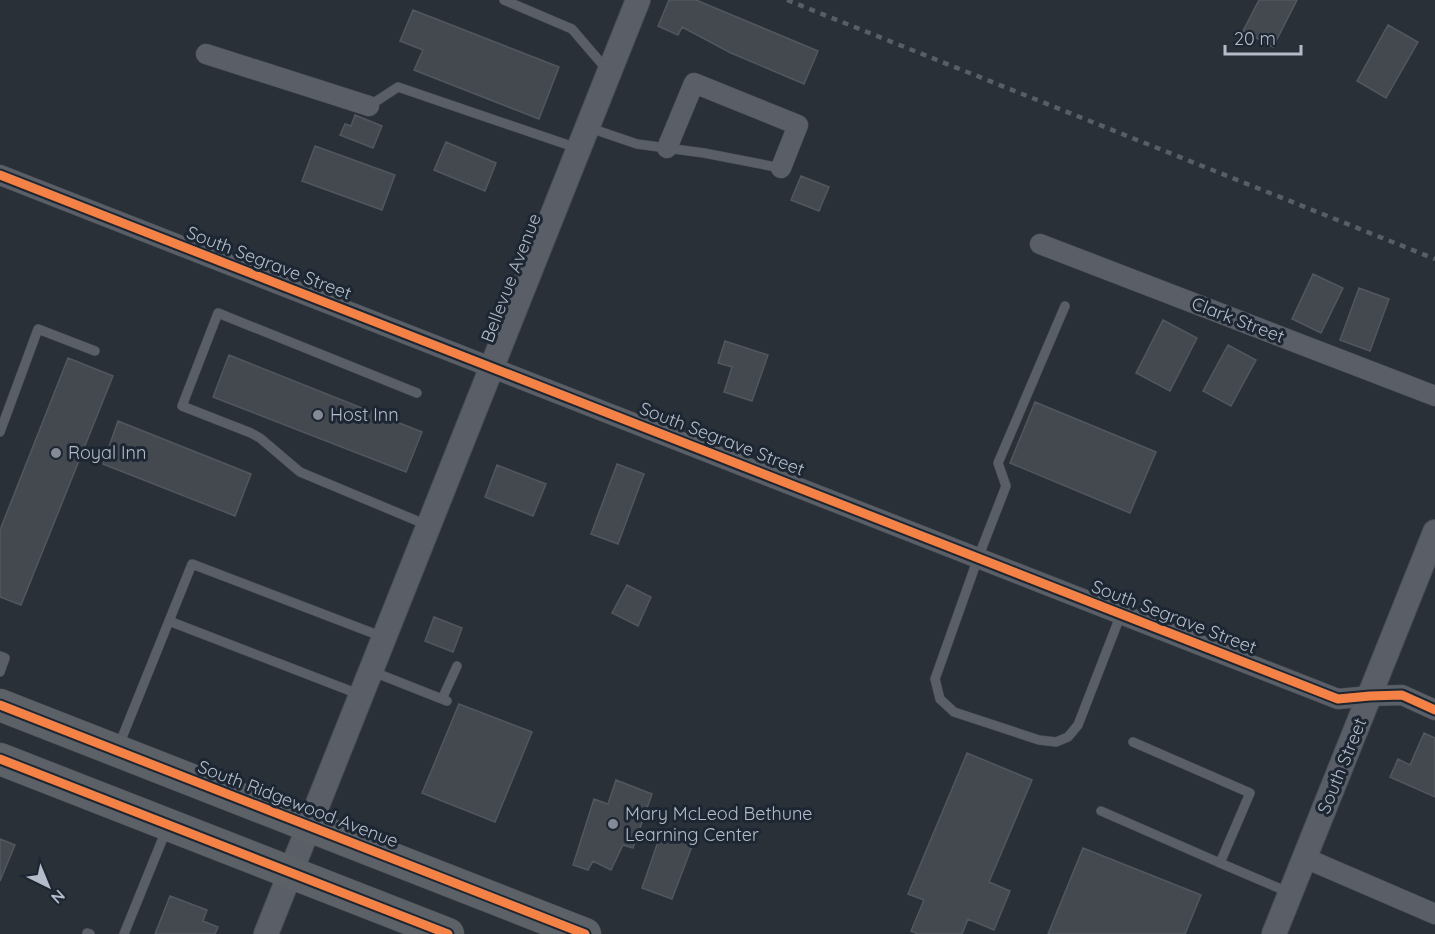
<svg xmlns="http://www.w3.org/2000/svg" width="1435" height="934" font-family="Quicksand,sans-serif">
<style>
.building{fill:#444950;stroke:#52575f;stroke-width:1.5}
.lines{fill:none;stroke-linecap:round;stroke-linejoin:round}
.service-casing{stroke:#484c53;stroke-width:10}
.minor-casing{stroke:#484c53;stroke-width:21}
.tertiary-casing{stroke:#484c53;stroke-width:26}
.primary-casing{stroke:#484c55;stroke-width:33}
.service{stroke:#5a5e66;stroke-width:9}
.minor{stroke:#5a5e66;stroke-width:20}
.tertiary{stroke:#5a5e66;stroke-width:24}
.primary{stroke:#5c6168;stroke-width:32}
.rail{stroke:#595d64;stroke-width:4.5;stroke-dasharray:6 6;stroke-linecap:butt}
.cycleway-casing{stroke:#1d2633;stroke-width:13}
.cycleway{stroke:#f48246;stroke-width:9}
.poi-dot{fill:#848b96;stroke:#1d2633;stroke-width:2}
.labels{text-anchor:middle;stroke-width:6;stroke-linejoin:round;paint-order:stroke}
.street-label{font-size:18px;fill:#b4bcc9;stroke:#1d2633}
.poi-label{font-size:18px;fill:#b4bcc9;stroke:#1d2633;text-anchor:start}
</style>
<rect width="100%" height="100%" fill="#2a3038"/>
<path class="building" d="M669,0h27l122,51 -14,33 -73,-31 -49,-26 -4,8 -20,-9z
M1259,0h38l-24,47 -30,-16z
M413,10l146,57 -20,52 -125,-49 9,-20 -23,-9z
M1388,25l30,17 -32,56 -29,-17z
M355,115l27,11 -9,22 -33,-13 5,-11 6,2z
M446,142l50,21 -11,28 -51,-21z
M315,146l80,29 -13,35 -80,-29z
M801,176l28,11 -10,24 -28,-11z
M1313,274l30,14 -22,45 -29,-14z
M1359,288l30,11 -19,52 -30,-11z
M1163,320l34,18 -27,53 -34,-18z
M725,341l43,14 -16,46 -28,-9 8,-25 -14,-4z
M1228,345l28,15 -25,46 -28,-15z
M229,355l193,77 -16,40 -193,-75z
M68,358l45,18 -92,229 -21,-8v-67z
M1035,402l121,50 -26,61 -120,-50z
M118,421l133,53 -16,42 -132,-52z
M617,464l27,10 -26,70 -27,-10z
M497,465l49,19 -13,32 -48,-19z
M627,585l24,12 -13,29 -26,-13z
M434,617l28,11 -9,24 -28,-11z
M459,704l73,28 -37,90 -73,-29z
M1424,733l11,5v59l-45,-20 8,-18 12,6z
M967,753l65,27 -43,102 21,9 -16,39 -26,-11 -6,15h-44l-7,-3 13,-31 -16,-6z
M616,780l36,14 -19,54 -10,-3 -12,25 -18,-9 -5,9 -15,-5 21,-66 14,5z
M662,830l32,11 -22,58 -30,-11z
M0,839l15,6 -15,36z
M1083,848l118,47 -16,39h-137z
M170,896l37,14 -4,11 15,6 -3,7h-60z"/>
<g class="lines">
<g class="service-casing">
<path id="service" d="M504,0l68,29 36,42
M369,106l29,-19 179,61
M590,128l47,16 67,9 77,15
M1065,306l-67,157 8,23 -28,72 -43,121 5,20 14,13 85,28 17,2 12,-5 10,-12 43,-111
M417,393l-199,-80 -36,93 69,27 9,5 40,34 127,53
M0,432l38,-103 57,22
M169,621l192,74
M0,656l5,2 -5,14
M371,671l76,30
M442,699l15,-33
M1133,742l117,51 -30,70 68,29
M119,745l73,-181 191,73
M1101,811l119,52
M87,933l3,1
M124,934l43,-106"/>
</g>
<g class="minor-casing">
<path id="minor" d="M206,54l163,52
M667,148l27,-65 104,42 -17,43
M0,175l1338,524 32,-3 32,-1 33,15
M1040,244l395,152
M1305,858l130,56"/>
</g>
<g class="tertiary-casing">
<path id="tertiary" d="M266,934c124,-311 249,-622 372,-934
M1274,934l161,-402"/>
</g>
<g class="primary-casing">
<path id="primary" d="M0,705l585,229
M0,759l448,175"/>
</g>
<use href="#service" class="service"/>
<use href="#minor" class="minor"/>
<use href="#tertiary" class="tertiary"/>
<use href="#primary" class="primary"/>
<path class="rail" d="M787,0l648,259"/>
<g class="cycleway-casing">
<path id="cycleway" d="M0,175l1338,524 32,-3 32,-1 33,15
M0,705l585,229
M0,759l448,175"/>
</g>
<use href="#cycleway" class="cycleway"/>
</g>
<g class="poi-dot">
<circle cx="318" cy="415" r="6"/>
<circle cx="56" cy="453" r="6"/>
<circle cx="613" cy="824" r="6"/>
</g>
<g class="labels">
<g class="street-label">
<text transform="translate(269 263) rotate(21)" y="6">South Segrave Street</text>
<text transform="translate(511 278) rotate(-69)" y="6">Bellevue Avenue</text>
<text transform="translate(1238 320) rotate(21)" y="6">Clark Street</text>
<text transform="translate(722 439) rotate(21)" y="6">South Segrave Street</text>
<text transform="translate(1174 617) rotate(21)" y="6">South Segrave Street</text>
<text transform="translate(1342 766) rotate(-68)" y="6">South Street</text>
<text transform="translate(298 804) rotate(21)" y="6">South Ridgewood Avenue</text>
</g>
<g class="poi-label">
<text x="330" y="421">Host Inn</text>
<text x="68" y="459">Royal Inn</text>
<text x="625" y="820">Mary McLeod Bethune<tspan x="625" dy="21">Learning Center</tspan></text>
</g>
</g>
<g transform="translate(48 886) rotate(137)" stroke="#1d2633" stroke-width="4.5" paint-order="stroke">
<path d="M0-4.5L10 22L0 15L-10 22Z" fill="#b4bcc9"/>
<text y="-9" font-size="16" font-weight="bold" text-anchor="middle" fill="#b4bcc9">N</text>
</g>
<path d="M1225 45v9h76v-9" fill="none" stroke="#b4bcc9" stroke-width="3"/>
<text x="1234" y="45" font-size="18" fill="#b4bcc9" stroke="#1d2633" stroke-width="4.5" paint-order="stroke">20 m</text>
</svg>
